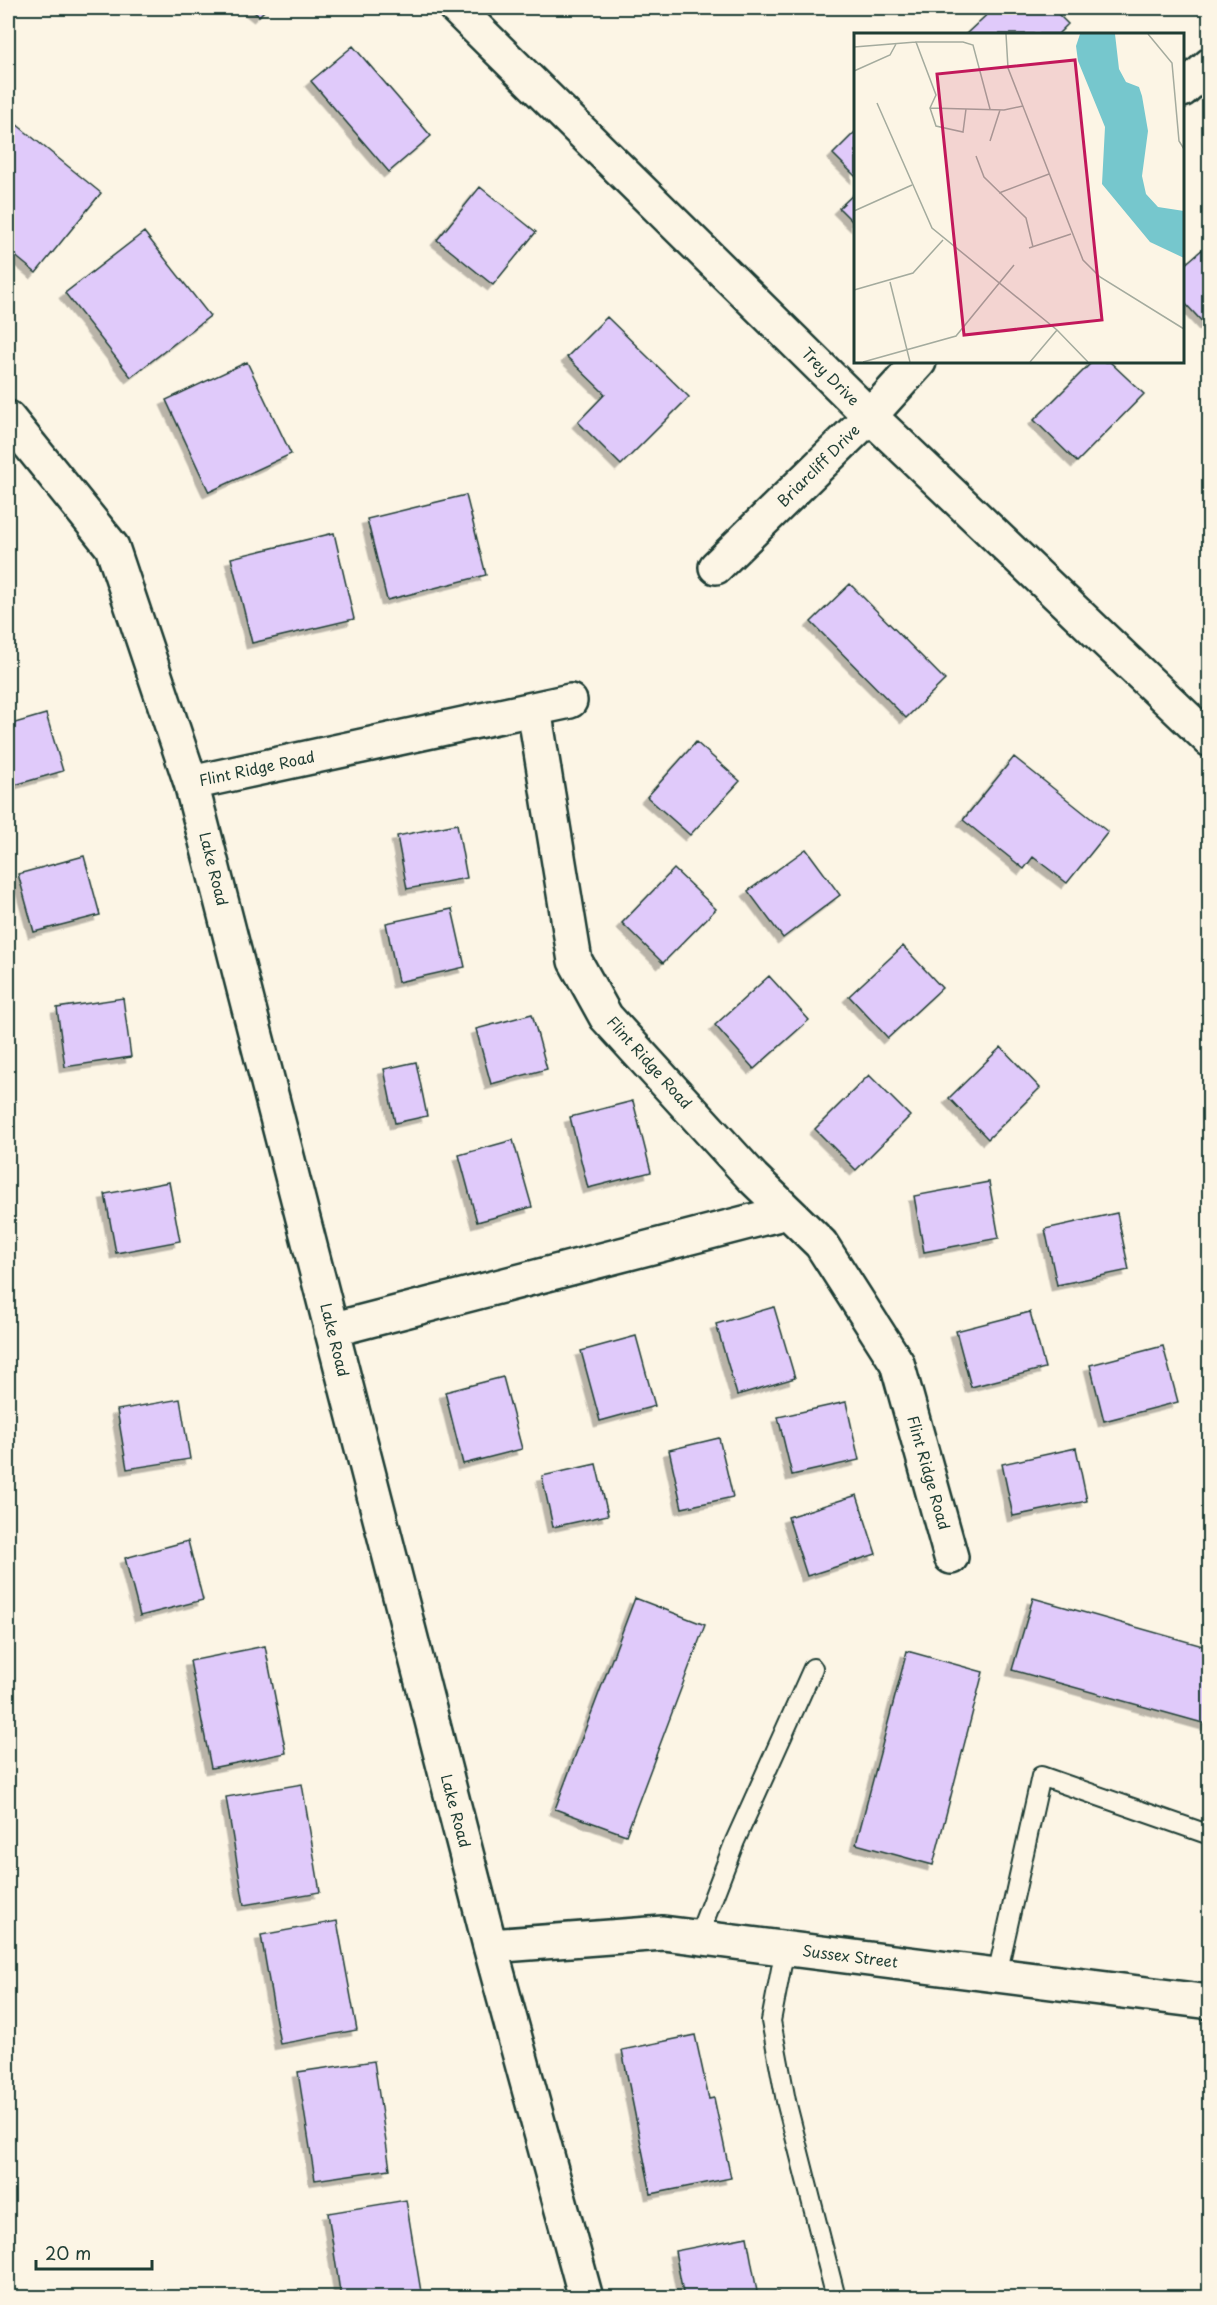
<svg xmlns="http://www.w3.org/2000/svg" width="1217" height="2305" font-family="'Playpen Sans',sans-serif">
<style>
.building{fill:#e0cafa;stroke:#1f3d34;stroke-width:1.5;filter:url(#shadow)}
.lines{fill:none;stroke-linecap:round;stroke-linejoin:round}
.service-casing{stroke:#1f3d34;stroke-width:22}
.minor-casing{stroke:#1f3d34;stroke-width:38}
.service{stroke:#fcf5e5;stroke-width:18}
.minor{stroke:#fcf5e5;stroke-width:33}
.labels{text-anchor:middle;stroke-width:5;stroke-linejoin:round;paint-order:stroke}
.street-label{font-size:15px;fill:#1f3d34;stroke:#fcf5e5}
.inset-road{fill:none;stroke:#a4ab9e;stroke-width:1.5}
.view{fill:#c2185b;fill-opacity:0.15;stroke:#c2185b;stroke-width:3}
.inset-edge{fill:none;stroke:#1f3d34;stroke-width:3}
</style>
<defs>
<filter id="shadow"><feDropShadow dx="-5.5" dy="5.5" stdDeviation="0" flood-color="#0004"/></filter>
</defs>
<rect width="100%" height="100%" fill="#fcf5e5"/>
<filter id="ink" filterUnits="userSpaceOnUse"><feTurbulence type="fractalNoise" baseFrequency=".0167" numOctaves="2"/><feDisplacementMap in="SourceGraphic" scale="12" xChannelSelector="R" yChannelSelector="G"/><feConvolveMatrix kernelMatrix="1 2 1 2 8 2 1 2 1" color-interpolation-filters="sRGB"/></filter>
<g filter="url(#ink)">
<path class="building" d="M249,8h18l-8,8z
M994,8h58l16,16 -10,10h-92z
M353,46l78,90 -42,36 -78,-91z
M16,124l85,69 -65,80 -28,-23v-115z
M856,131v46l-23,-23z
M480,187l56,45 -43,53 -56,-45z
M856,192v33l-17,-17z
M144,232l66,84 -79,61 -66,-84z
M1205,247l5,5 -1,77 -27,-29v-33z
M607,317l82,80 -68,68 -43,-43 27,-28 -38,-37z
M247,362l44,92 -82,38 -43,-92z
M1092,362h18l34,32 -67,68 -43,-42z
M466,495l20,80 -99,25 -20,-81z
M334,533l20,86 -102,24 -21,-85z
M850,584l95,96 -39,38 -95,-96z
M46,714l17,57 -55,16v-62z
M696,742l44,39 -50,54 -43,-38z
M1014,757l94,75 -41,51 -34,-26 -9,12 -61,-49z
M457,824l10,54 -60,11 -10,-53z
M806,849l34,46 -57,43 -35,-47z
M84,856l16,59 -66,17 -16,-58z
M674,869l42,40 -53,54 -41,-40z
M452,909l13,58 -67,15 -12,-59z
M903,946l39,42 -54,50 -39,-42z
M769,976l40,44 -55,49 -39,-44z
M123,998l8,59 -66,10 -8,-59z
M532,1014l15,55 -56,15 -15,-55z
M1001,1047l39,41 -52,51 -39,-41z
M416,1062l11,54 -32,7 -11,-54z
M869,1075l41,41 -54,54 -41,-41z
M633,1101l18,71 -63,16 -18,-71z
M513,1140l19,67 -55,15 -18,-67z
M169,1182l11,59 -64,12 -11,-59z
M989,1182l10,56 -75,14 -10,-56z
M1117,1213l12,57 -72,15 -12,-56z
M774,1307l21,71 -58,17 -21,-71z
M1030,1312l15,56 -74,19 -15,-56z
M636,1336l19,70 -55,15 -19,-70z
M1163,1346l15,56 -74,19 -14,-56z
M503,1377l19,72 -59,15 -18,-72z
M180,1399l10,60 -63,10 -10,-59z
M846,1402l13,58 -67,15 -14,-58z
M719,1438l14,59 -51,11 -13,-58z
M1076,1448l11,53 -74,15 -11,-52z
M596,1464l12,51 -55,12 -11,-51z
M857,1495l19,59 -69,22 -19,-59z
M188,1541l15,59 -63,16 -15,-58z
M635,1598l70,27 -79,210 -71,-26z
M1033,1598l177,50v77l-198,-55z
M265,1646l21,107 -75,15 -21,-107z
M907,1651l76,21 -50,193 -77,-21z
M302,1784l18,108 -76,13 -18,-108z
M337,1921l20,109 -77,14 -19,-109z
M695,2035l14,64 5,-1 17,80 -80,16 -29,-144z
M374,2061l16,108 -75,11 -17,-108z
M406,2200l16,98h-81l-13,-85z
M747,2237l11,60 20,-5 1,6h-95l-9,-47z"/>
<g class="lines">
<g class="service-casing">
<path id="service" d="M698,1937l37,-96 78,-173
M785,1948l-14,73 15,80 50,197
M997,1975l44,-199 169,59"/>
</g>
<g class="minor-casing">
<path id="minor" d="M456,8l414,408 340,324
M1182,90l28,-25
M8,418l104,129 79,236 299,1163 96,352
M716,567l154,-151 49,-54
M534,709l41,252 31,56 147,161 68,66 76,119 54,194
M191,783l379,-82
M331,1330l456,-118
M490,1946l173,-13 547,69"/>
</g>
<use href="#service" class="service"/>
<use href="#minor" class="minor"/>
</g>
</g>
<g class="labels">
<g class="street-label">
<text transform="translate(830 377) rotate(45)" y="5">Trey Drive</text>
<text transform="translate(819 466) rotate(-45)" y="5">Briarcliff Drive</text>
<text transform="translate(257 769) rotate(-12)" y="5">Flint Ridge Road</text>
<text transform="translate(213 869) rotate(76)" y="5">Lake Road</text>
<text transform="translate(649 1063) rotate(48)" y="5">Flint Ridge Road</text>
<text transform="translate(334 1340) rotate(76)" y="5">Lake Road</text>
<text transform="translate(928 1473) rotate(74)" y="5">Flint Ridge Road</text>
<text transform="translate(455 1811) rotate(75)" y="5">Lake Road</text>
<text transform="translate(850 1957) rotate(7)" y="5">Sussex Street</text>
</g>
</g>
<g transform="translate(854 33)">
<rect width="330" height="330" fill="#fcf5e5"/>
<path d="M226,1h35l4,35 7,13 13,5 3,9 6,35 -6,45 4,18 12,13 26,4v47l-34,-16 -48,-58 3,-57 -27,-66 -2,-15z" fill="#76c7cd"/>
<path class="inset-road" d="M152,1l2,34 75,192 17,17 84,52M294,1l24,29 7,78 5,8M0,14l62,-5M0,38l36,-16 6,-11M23,70l55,125 125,102 31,32M76,75l74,2 19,-4M112,76l-3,23 -27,-6 -6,-18 6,-13 -20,-53h47l10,3 17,64M136,108l10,-31M122,123l8,21 42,41 7,29M145,160l50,-19M0,178l58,-26M175,215l42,-14M36,249l20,80M0,257l59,-17 30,-33M9,329l93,-26 58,-71M176,329l27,-32"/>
<path class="view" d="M221,27l27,260 -138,15 -27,-261z"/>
<rect width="330" height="330" class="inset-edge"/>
</g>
<rect width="1217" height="2305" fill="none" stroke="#fcf5e5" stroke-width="30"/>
<rect x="15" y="15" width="1187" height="2275" fill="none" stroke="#1f3d34" stroke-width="2" filter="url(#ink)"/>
<path d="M36 2260v9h116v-9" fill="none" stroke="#1f3d34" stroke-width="3"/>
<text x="45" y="2260" font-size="18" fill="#1f3d34" stroke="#fcf5e5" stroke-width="4.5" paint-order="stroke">20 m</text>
</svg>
